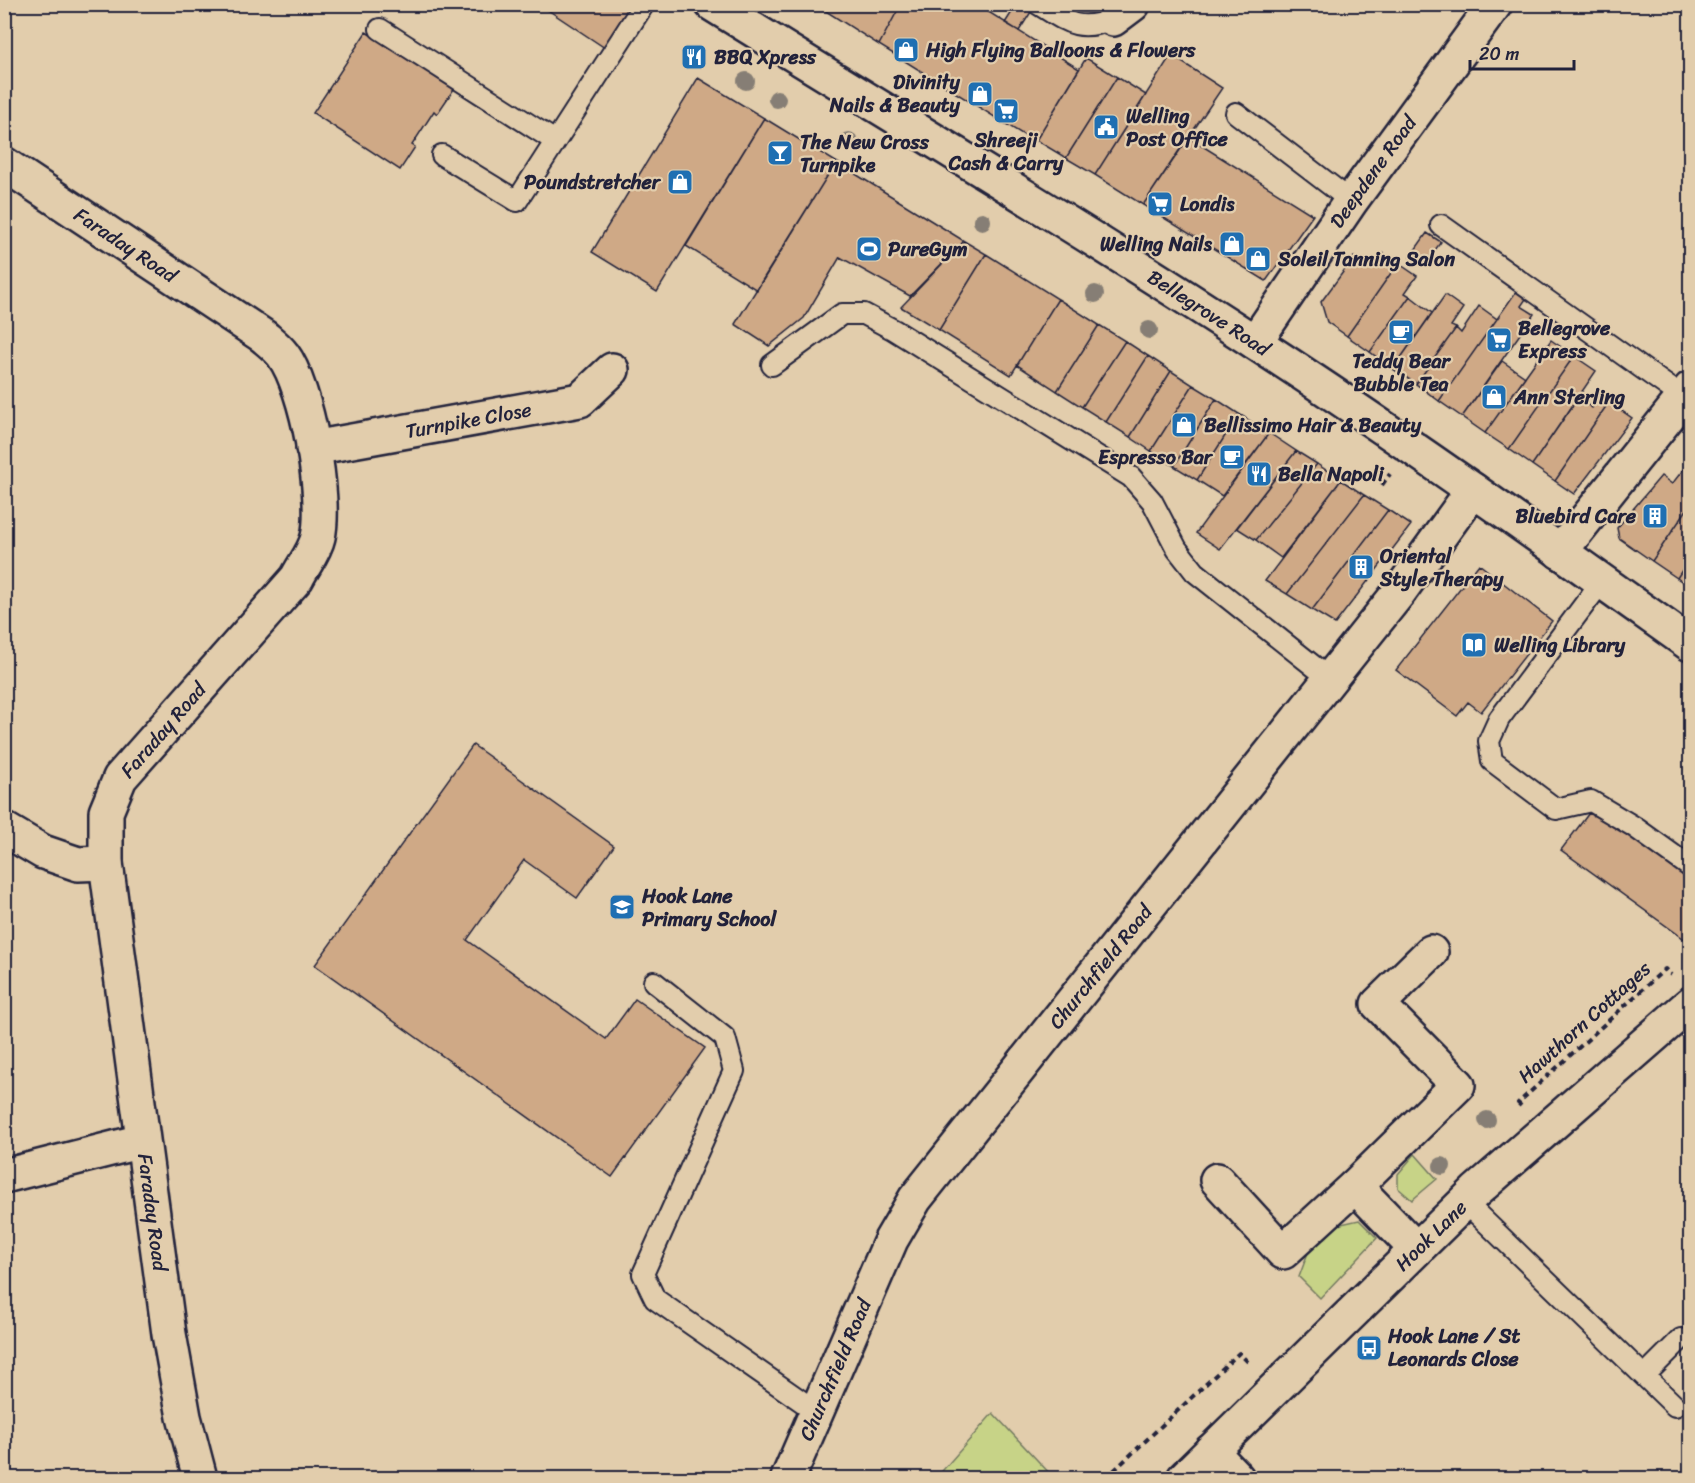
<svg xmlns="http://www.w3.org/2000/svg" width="1695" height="1483" font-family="Sriracha,sans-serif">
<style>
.green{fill:#c7d387;stroke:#747a61;stroke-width:1.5}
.building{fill:#cfa986;stroke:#22223b;stroke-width:1.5}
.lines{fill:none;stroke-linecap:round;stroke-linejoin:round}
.service-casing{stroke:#22223b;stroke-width:24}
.minor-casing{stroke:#22223b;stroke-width:38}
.tertiary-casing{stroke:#22223b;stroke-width:38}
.primary-casing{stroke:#22223b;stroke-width:38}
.path{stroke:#22223b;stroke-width:4;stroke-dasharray:6 4.5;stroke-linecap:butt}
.service{stroke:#e2cdac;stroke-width:20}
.minor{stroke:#e2cdac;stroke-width:33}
.tertiary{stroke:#e2cdac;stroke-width:33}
.primary{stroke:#e2cdac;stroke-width:33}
.tree{fill:#867e74}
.labels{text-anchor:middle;stroke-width:4.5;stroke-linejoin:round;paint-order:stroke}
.poi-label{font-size:20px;font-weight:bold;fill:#22223b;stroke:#e2cdac;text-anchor:start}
.street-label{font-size:20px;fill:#22223b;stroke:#e2cdac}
</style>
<rect width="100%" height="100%" fill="#e2cdac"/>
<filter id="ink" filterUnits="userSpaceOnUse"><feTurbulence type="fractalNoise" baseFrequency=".0167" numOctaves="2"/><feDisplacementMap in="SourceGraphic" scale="12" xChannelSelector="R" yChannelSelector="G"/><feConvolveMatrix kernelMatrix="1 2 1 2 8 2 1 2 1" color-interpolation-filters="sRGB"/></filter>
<g filter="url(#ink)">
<path class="green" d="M1415,1154l22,25 -25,21 -14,-12v-14z
M1359,1220l18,18 -57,60 -21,-21 13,-35 25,-17z
M993,1413l61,65h-118z"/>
<path class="building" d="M539,4h84l11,7 -26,39z
M823,4h78l-22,41 -58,-37z
M901,4h75l103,65 -44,73 -156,-97z
M1017,4h19l-17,27 -14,-8z
M366,32l88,57 -17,25 -3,-3 -22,34 3,2 -15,23 -87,-57z
M1171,55l51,33 -79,117 -48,-30z
M1086,58l31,19 -51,81 -30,-18z
M1117,77l29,18 -51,80 -29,-17z
M698,78l66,40 -107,174 -65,-40z
M764,118l72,44 -79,128 -71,-44z
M1188,137l125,78 -47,66 -123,-76z
M836,162l128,79 -54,55 -70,-39 -36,61 -35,28 -34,-22z
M1427,233l14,9 -18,24 -13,-9z
M964,241l22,13 -47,76 -38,-23z
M1383,253l15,10 -51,73 -20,-14 -6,-20 33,-45 17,13z
M986,254l72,45 -47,76 -72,-45z
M1398,263l19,13 -12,17 5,3 -40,56 -23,-16z
M1518,289l10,7 -7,10 13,8 -72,103 -23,-16z
M1445,295l18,13 -12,18 5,2 -40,56 -23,-15z
M1410,296l22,17 -39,56 -23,-17z
M1058,299l41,26 -42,66 -40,-26z
M1479,306l18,13 -58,82 -23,-17 40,-56 5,5z
M1099,325l26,16 -43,66 -25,-16z
M1551,340l23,16 -65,93 -24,-16z
M1125,341l23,15 -42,66 -24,-15z
M1148,356l23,15 -41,66 -24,-15z
M1574,356l22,15 -64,94 -23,-16z
M1502,361l23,16 -40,56 -23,-16z
M1171,371l22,14 -42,66 -21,-14z
M1193,385l23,14 -42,67 -23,-15z
M1600,396l9,6 -54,79 -23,-16 46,-67 14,10z
M1216,399l23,15 -42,66 -23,-14z
M1609,402l23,16 -58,76 -19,-13z
M1239,414l30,19 -47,63 -25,-16z
M1269,433l27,18 -76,98 -24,-16z
M1296,451l21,13 -61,76 -19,-12z
M1317,464l24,16 -60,78 -25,-18z
M1686,466l4,3v36l-38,56 -33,-23 -2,-10 44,-52 11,8z
M1341,480l23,15 -77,99 -22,-13z
M1364,495l24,15 -76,100 -25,-16z
M1690,505v53l-13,20 -25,-17z
M1388,510l23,15 -76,99 -23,-14z
M1690,558v29l-13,-9z
M1479,564l73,57 -71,91 -13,-10 -11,14 -61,-46z
M473,745l141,101 -37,52 -53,-38 -57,80 139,99 29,-40 70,49 -93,129 -297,-212z
M1589,813l31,15 70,51v64l-129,-93z"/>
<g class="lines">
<g class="service-casing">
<path id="service" d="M1038,4c29,18 40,29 75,15
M380,29l175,112
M1236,113l115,88
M442,155l75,46 127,-197
M1441,225l243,173
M772,365l70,-51h22l30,16 237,147 21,24 25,48 18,23 135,107
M1602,581l-103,138 -10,22 3,20 64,48 35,-8 42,25 57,41
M654,982l71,56 9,33 -91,203 12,25 162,113
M1465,1202l210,204
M1645,1375l36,-36"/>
</g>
<g class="minor-casing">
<g id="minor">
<path d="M1113,19l20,-15"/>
<path id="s1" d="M4,164l259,172c7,6 15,12 20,19 24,32 44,143 35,182 -3,14 -15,29 -21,41l-177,200 -14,34v51l63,471 15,83 16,61"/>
<path id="s2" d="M1255,342l96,-141 144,-197"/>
<path id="s3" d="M313,448l267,-48 32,-30"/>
<path d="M1560,552l130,-163"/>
<path d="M4,829l39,23 35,12 28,-1"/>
<path d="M4,1176l138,-35"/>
<path d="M1217,1180l66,72 72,-66"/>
<path d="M1416,1249l-61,-63 103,-101 -80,-81 53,-52"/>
<path d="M1211,1451l26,27"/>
<path id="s4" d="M788,1478l103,-238 24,-41 482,-604 76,-105"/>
</g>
</g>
<g class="tertiary-casing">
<g id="tertiary">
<path id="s5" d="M1184,1478l292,-287 214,-187"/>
</g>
</g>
<g class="primary-casing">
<g id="primary">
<path id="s6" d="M712,4c182,113 365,222 544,339 148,96 291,199 434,301"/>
</g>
</g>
<path class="path" d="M1382,485l8,-11
M1521,1106l-3,-3 147,-134 6,6
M1106,1478l133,-125 12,12"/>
<use href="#service" class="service"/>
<use href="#minor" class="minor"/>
<use href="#tertiary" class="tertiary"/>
<use href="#primary" class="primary"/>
</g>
<g class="tree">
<circle cx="746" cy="81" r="9"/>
<circle cx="777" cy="99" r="9"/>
<circle cx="849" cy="141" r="9"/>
<circle cx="982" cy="221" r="9"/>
<circle cx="1095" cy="294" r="9"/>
<circle cx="1149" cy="330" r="9"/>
<circle cx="1487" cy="1120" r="9"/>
<circle cx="1442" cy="1166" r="9"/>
</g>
</g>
<defs>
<g id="shop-square" transform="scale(1.35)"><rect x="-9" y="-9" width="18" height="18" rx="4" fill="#1f6fb2" stroke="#e2cdac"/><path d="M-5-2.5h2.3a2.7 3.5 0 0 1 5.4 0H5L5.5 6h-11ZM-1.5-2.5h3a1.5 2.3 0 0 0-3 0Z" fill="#fff"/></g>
<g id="restaurant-square" transform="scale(1.35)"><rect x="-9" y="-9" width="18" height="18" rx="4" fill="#1f6fb2" stroke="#e2cdac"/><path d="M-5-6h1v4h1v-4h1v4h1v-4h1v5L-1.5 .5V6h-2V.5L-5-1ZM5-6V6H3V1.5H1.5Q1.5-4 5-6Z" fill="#fff"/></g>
<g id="supermarket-square" transform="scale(1.35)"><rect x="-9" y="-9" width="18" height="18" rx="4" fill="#1f6fb2" stroke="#e2cdac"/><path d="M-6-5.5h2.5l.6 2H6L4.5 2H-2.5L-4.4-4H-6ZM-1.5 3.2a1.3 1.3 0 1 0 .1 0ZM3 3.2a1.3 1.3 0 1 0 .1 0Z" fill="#fff"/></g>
<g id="civic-square" transform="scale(1.35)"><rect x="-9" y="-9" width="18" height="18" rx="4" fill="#1f6fb2" stroke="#e2cdac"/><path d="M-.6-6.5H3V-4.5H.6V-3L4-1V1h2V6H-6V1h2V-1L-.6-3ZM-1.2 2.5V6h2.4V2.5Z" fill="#fff"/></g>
<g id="bar-square" transform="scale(1.35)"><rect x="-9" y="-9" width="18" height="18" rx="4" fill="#1f6fb2" stroke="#e2cdac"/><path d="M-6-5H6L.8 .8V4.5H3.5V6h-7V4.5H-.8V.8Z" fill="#fff"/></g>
<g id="stadium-square" transform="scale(1.35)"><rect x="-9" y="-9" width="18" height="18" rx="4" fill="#1f6fb2" stroke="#e2cdac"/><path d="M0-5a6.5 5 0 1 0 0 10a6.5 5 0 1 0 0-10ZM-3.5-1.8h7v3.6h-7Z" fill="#fff"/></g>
<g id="cafe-square" transform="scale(1.35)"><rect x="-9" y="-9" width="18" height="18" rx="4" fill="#1f6fb2" stroke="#e2cdac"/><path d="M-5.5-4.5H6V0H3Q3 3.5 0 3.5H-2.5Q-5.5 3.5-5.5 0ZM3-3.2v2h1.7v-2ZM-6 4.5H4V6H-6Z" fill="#fff"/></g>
<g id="building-square" transform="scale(1.35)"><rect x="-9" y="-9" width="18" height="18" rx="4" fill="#1f6fb2" stroke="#e2cdac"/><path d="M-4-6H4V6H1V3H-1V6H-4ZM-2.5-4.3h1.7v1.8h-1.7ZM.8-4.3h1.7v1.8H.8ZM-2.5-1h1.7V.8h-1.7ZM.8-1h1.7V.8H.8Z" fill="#fff"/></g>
<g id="library-square" transform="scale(1.35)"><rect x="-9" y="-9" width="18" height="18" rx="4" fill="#1f6fb2" stroke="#e2cdac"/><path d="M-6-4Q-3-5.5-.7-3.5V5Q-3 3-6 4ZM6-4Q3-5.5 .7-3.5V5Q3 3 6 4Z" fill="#fff"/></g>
<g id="school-square" transform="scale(1.35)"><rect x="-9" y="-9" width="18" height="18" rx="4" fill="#1f6fb2" stroke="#e2cdac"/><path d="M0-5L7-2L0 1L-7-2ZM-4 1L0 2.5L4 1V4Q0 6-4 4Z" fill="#fff"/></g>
<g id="bus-square" transform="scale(1.35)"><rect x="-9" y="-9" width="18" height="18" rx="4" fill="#1f6fb2" stroke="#e2cdac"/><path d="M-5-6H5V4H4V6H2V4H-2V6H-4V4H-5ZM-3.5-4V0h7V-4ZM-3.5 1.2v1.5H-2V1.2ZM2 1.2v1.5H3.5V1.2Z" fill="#fff"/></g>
</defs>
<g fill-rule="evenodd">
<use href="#shop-square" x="906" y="50"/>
<use href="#restaurant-square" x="694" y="57"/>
<use href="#shop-square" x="980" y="94"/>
<use href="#supermarket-square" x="1006" y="111"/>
<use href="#civic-square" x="1106" y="127"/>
<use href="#bar-square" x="780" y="153"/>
<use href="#shop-square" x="680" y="182"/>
<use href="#supermarket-square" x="1160" y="204"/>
<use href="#shop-square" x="1232" y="244"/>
<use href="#stadium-square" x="869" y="249"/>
<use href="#shop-square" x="1258" y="259"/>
<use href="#cafe-square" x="1401" y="332"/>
<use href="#supermarket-square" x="1499" y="340"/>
<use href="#shop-square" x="1494" y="397"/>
<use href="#shop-square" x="1184" y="425"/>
<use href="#cafe-square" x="1232" y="457"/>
<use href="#restaurant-square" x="1259" y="474"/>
<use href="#building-square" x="1655" y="516"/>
<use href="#building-square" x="1361" y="567"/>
<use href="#library-square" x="1474" y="645"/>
<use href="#school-square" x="622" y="907"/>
<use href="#bus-square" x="1369" y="1348"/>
</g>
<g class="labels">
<g class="poi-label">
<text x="926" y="57">High Flying Balloons &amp; Flowers</text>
<text x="714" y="64">BBQ Xpress</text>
<text x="960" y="89" text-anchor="end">Divinity<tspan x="960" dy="23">Nails &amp; Beauty</tspan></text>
<text x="1126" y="123">Welling<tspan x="1126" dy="23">Post Office</tspan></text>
<text x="1006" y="147" text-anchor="middle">Shreeji<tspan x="1006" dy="23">Cash &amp; Carry</tspan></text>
<text x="800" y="149">The New Cross<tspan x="800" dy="23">Turnpike</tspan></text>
<text x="660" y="189" text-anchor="end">Poundstretcher</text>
<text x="1180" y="211">Londis</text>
<text x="1212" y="251" text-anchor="end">Welling Nails</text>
<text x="888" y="256">PureGym</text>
<text x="1278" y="266">Soleil Tanning Salon</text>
<text x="1518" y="335">Bellegrove<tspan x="1518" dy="23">Express</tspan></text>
<text x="1401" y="368" text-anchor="middle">Teddy Bear<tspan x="1401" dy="23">Bubble Tea</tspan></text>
<text x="1514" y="404">Ann Sterling</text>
<text x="1204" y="432">Bellissimo Hair &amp; Beauty</text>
<text x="1212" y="464" text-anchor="end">Espresso Bar</text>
<text x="1278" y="481">Bella Napoli</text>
<text x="1636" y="523" text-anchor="end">Bluebird Care</text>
<text x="1380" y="563">Oriental<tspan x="1380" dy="23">Style Therapy</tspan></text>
<text x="1494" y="652">Welling Library</text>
<text x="642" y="903">Hook Lane<tspan x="642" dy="23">Primary School</tspan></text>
<text x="1388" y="1343">Hook Lane / St<tspan x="1388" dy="23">Leonards Close</tspan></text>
</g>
<g class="street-label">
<text dy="7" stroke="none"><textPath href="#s2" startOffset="207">Deepdene Road</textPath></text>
<text dy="7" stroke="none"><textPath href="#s1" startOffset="146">Faraday Road</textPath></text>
<text dy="7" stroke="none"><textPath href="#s6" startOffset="585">Bellegrove Road</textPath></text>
<text dy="7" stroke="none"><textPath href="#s3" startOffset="158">Turnpike Close</textPath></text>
<text transform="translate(163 730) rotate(-49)" y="7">Faraday Road</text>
<text dy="7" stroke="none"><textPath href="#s4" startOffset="604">Churchfield Road</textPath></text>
<text transform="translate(1584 1022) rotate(-42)" y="7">Hawthorn Cottages</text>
<text dy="7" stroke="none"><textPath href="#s1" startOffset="1280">Faraday Road</textPath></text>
<text dy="7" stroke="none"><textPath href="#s5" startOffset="346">Hook Lane</textPath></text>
<text dy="7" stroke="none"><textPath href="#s4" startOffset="118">Churchfield Road</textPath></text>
</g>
</g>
<rect width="1695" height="1483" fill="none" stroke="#e2cdac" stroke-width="24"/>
<rect x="12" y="12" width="1671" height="1459" fill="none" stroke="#22223b" stroke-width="2" filter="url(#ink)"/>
<path d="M1470 60v9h104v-9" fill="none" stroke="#22223b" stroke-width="3"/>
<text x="1479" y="60" font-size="18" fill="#22223b" stroke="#e2cdac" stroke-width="4.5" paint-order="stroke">20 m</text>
</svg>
